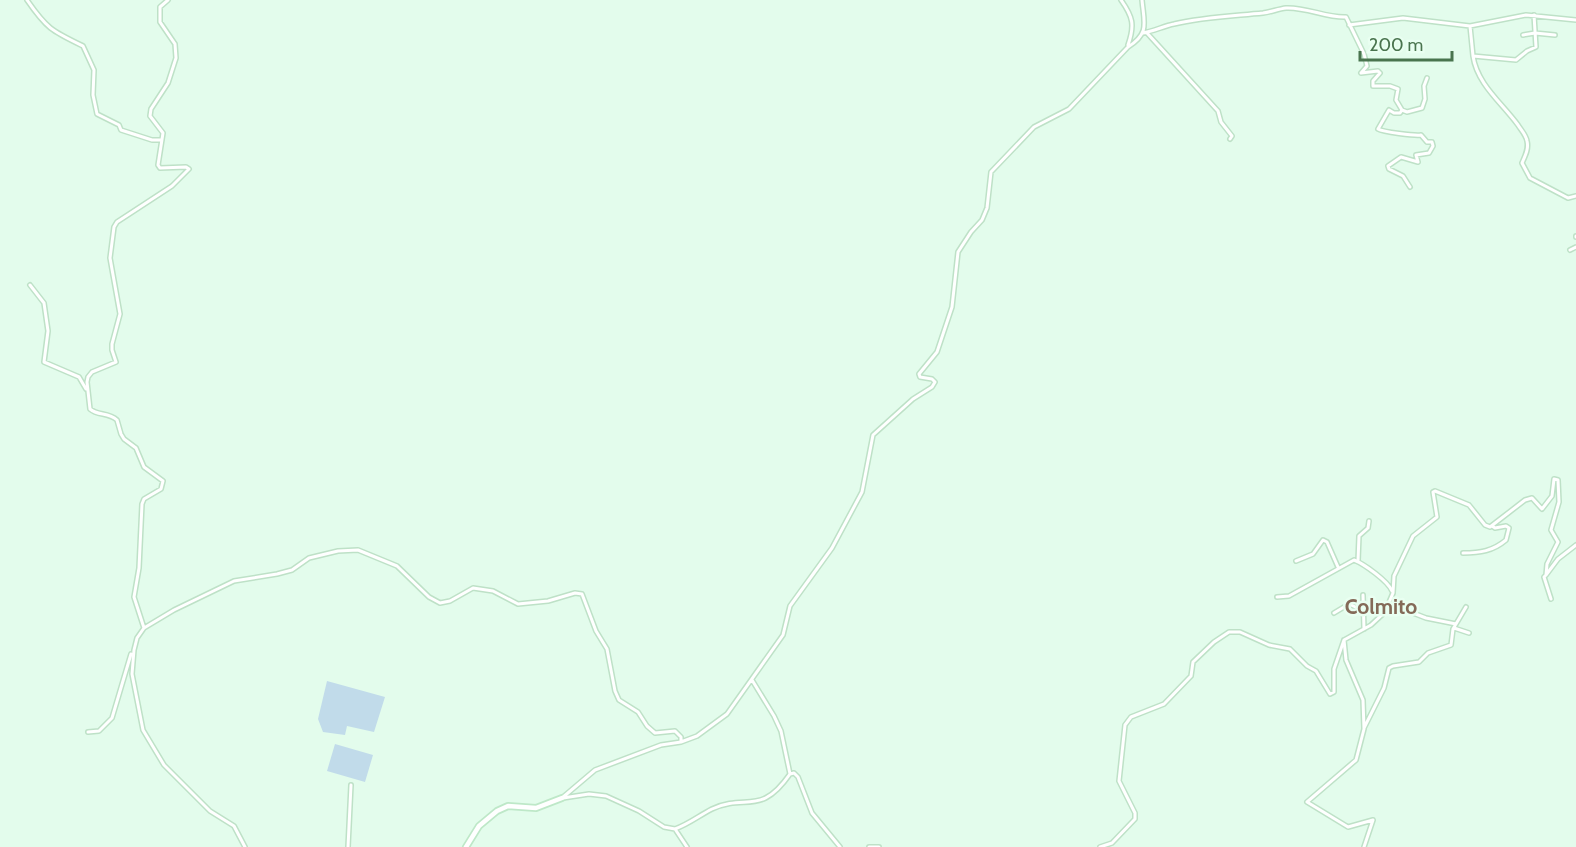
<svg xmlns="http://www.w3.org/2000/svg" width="1576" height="847" font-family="Cabin,sans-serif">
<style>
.green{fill:#c1dbea}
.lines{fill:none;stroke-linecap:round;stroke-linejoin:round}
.street-casing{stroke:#bee1c7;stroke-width:6}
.secondary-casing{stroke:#bee8c8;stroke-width:8}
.street{stroke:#fff;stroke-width:3}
.secondary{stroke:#fff;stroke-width:4.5}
.labels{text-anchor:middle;stroke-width:5;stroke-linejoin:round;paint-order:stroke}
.quarter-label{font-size:21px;font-weight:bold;fill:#846a58;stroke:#e9fff1}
</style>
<rect width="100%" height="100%" fill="#e3fcec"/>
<path class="green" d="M327,681l58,16 -11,35 -27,-6 -2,9 -22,-3 -5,-13z
M335,744l38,11 -8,27 -38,-11z"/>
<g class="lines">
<g class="street-casing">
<path id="street" d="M27,0c20,29 25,31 56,46l11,24 -1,25 4,19 22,11 2,5 31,10h10
M1121,0c12,17 14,25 7,45
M1349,25l54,-7 67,8 56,-11 50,5
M1470,26l3,30 43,4 11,-9 9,-4 -2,-32
M1143,33c11,-2 21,-7 31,-9 29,-7 59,-8 89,-11 8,-1 15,-4 23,-5 21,-1 40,10 60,9l18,37 3,12 -6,7 17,-2 2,2 -7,8v5h17l8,3 -2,11 6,10 5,2 15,-4 3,-9 -1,-13 3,-8
M1147,33l71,78 3,11 11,14 -2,3
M1523,35l12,-2 20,2
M1473,56c4,28 29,47 45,69 3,5 8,10 9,16 2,8 -2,15 -5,22l8,15 38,20 8,-2
M1402,110l-2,3h-6l-5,-3 -11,19c5,3 37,7 43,6l6,7h5l1,4 -4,7 -13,2 2,7 -17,-5 -13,9 1,3 14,7 7,11
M1576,236v1
M1570,250l6,-3
M30,285l14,18 4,28 -4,31 35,15 7,12
M1463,553c17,0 30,-2 43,-13l3,-12 -3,-2 -11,2 -3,-2
M1296,561l17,-7 10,-14 4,2 11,25
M1358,561l1,-25 9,-8 1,-7
M1546,575l-2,2 7,22
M1363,595l1,34
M1277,597l12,-1 65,-36c10,4 34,21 38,31
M1390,604l36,14 30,6
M1334,613l15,-9 15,7
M144,628l-10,-31 5,-29 3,-64 2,-5 17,-10 2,-8 -19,-14 -8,-19 -12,-9 -3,-5 -4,-14c-9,-8 -19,-4 -27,-11l-3,-27 1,-5 4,-5 24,-10 -4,-12v-6l8,-30 -10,-56 4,-31 3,-5 55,-36 17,-17 -3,-2 -26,1 -2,-3 5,-32 -13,-17 1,-7 17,-26 8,-25 -1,-14 -15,-22v-15l8,-7
M1454,628l15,5
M1344,640l2,20 17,40 1,29 -8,31 -49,42 41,25 25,-7 -9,27
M752,680l22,36 7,15 9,43
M1364,728l20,-40 5,-20 4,-2 26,-4 9,-9 23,-8 2,-16 13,-22
M88,732l11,-1 13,-13 19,-64
M562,798l33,-28 66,-25 20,-3 16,-6 30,-22 56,-79 7,-29 42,-58 30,-56 11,-57 40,-36 19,-12 3,-5 -3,-3 -12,-2 -1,-3 18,-22 15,-45 6,-55 13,-20 11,-12 5,-12 4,-36 43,-45 35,-18 59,-62c22,-14 16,-24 14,-47
M563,798l26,-4 17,2 33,15 25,16 11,2c14,-5 25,-14 37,-20 35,-16 48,8 78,-35l4,-1 4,4 14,36 28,34
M675,829l12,18
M245,847l-11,-21 -24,-15 -46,-46 -21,-35 -11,-56 2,-24 3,-12 7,-10 30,-18 60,-29 43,-7 15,-4 17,-12 29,-7 20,-1 39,16 32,31 11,6 10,-2 23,-13 20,3 25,13 30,-3 27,-8 7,1 14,37 11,18 8,42 4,9 19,12 9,14 8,7 20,-2 6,6v4
M348,847l3,-62
M869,847h10
M1100,847l12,-4 23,-24v-6l-16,-32 6,-56 6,-8 33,-13 27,-28 2,-14 21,-20 15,-10h11l29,13 21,4 17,17 9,5 14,23 4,-2v-23l10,-29 27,-15 14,-13 8,-19 1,-17 19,-40 24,-19 -4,-25 2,-1 34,14 16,20 5,2 35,-27 7,-2 10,11 10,-13 2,-17 4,1 1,22 -8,28 7,12 -11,22 -1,11 12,-16 18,-14"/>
</g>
<g class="secondary-casing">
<path id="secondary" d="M466,847l13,-21 18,-15 11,-5 28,2 26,-10"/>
</g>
<use href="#street" class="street"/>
<use href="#secondary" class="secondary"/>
</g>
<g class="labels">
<g class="quarter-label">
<text x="1381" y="614">Colmito</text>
</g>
</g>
<path d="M1360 51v9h92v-9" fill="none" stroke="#49744e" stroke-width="3"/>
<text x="1369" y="51" font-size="18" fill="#49744e" stroke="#e9fff1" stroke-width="4.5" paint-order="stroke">200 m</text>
</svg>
